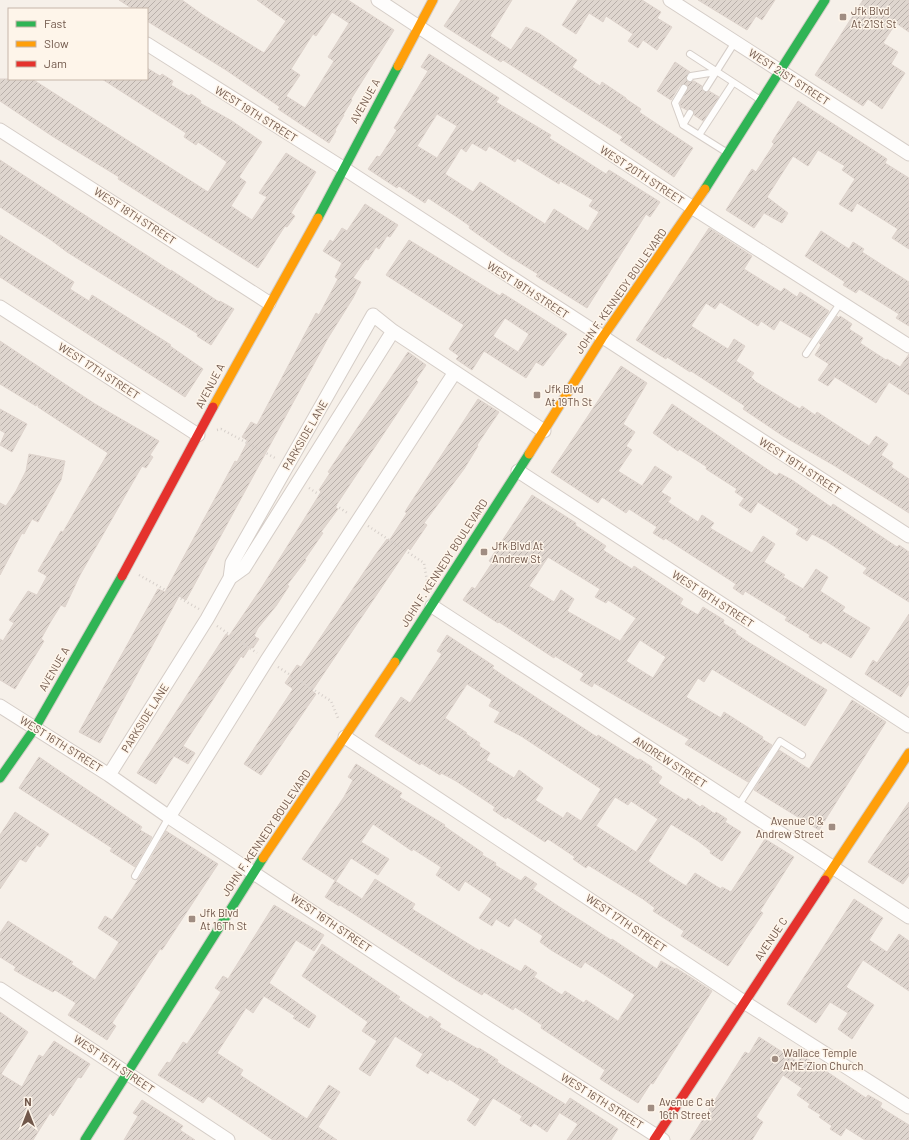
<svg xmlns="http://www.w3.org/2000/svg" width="909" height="1140" font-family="Barlow,sans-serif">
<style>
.building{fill:url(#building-hatch);stroke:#ded3cc;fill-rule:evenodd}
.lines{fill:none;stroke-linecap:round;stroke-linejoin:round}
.lane-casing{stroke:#d5cdc7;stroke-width:8}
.street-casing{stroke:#d5cdc7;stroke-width:15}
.fast-casing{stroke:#d4cdc6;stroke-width:11}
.slow-casing{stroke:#d4cdc6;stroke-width:11}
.jam-casing{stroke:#d4cdc6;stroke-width:11}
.path{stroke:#d6cfca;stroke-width:2.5;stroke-dasharray:1 3;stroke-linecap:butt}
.lane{stroke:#fefdfc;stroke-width:6}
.street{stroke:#fefdfc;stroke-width:13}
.fast{stroke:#30b455;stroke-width:9}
.slow{stroke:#ff9f0a;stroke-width:9}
.jam{stroke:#e5322d;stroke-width:9}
.poi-dot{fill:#a08d82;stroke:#fef5ea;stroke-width:1.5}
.labels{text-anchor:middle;stroke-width:3;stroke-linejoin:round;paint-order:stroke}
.poi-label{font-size:11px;fill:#71584b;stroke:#fef5ea;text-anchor:start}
.street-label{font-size:11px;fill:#71584b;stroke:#fef5ea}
</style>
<defs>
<pattern id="building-hatch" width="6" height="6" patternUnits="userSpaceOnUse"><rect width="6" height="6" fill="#dfd6cf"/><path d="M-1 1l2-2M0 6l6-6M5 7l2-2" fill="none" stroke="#b9b0aa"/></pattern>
</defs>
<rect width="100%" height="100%" fill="#f6f0e9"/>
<path class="building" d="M119,0h63l21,15 61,38 22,-32 -29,-21h91l46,30 -43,69 1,1 -9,15h1l-9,15 1,1 -7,12 -51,-34 2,-2 -54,-37 -79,-49v-12h-14zM332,12l17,11 -21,34 6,4 -29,47 -19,-12 14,-21 -9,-6 22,-35 3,2z
M461,0h51l-22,36 21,14 15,-23 14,7 37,26 -5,7 28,19 2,-4 24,16v1l15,10 -2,3 54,36 -19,29 -54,-37 3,-3 -120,-77 -2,2 -57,-36z
M578,0h64l19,12 -4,6 15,9 -15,23 -14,-10 -5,8 -10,-7 5,-7 -27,-18 -3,6 -14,-9 -13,21 -14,-9z
M698,0h77l-13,20 -6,-4 -9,14z
M863,0h46v32l-13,-9 -13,20 15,9 -7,12 14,9 -23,36 -14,-10 -5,7 -48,-31z
M429,54l70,44 -3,4 55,33 -2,3 35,22 22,14 3,-4 51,32 -10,15 -4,-3 -59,94 -51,-32 2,-2 -31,-19 -38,-27 1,-2 -13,-9 -29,-19 -3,5 -26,-17 -2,2 -29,-19 9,-13 3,1 17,-27 -3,-2 34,-57 -7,-4zM437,114l20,12 -20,32 -20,-12zM472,143l14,8 3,-5 26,16 2,-4 42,26 1,-3 33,19 -4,6 10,6 -11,19 -34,-22 -9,15 -65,-42 -7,10 -28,-18 16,-26 5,4z
M675,62l15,10 -4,6 2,4 6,-1 8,5 1,6 6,-1 10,6 -16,24 -9,-6 -1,-6 -6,1 -6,-3 -1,-4 8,-15 -1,-4 -7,1 -9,15 -14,-9z
M147,68l13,8 2,-2 11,7 -2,4 18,11 2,-2 10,7 -1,2 32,18 30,21 -23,35 7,5 -15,24 21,14 15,-23 -8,-4 27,-40 30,19 -25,41 4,3 -8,11 -2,-1 -27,42 -140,-89 1,-2 -18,-11 -49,-30 -52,-35v-22h32l176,113 19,-30 -29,-20 -2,3 -12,-8 2,-4 -84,-54h45z
M798,101l89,58 -2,4 24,15v71l-17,-11 6,-9 -27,-17 -14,-9 -5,9 -13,-8 16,-25 -13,-9 3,-4 -27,-16 -10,16 -15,-10 -26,41 21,16 -6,10 -18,-10 -10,15 -28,-18 26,-41 4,3 18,-28 -2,-2z
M0,160l171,111v-1l48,32 1,-1 14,8 -23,36 -14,-9 1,-2 -131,-82 -16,-12 -51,-33z
M365,204l33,21 -8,12 -3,-1 -8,13 -3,-2 -8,13 -2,-1 -13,19 8,4 -8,16 -25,40 -142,262 -7,-4 -79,147 -21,-11 79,-143 7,3 70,-131 2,1 11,-21 -6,-4 9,-15 6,3 59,-112 3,2 19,-36 -3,-2 7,-14 -19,-12 7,-11 3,2 9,-14 5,3z
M709,228l43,28 -8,13 37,23 3,-4 13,9 3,-5 29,19 -18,27 -31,-18 -6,10 -13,-9 -3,5 -38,-24 -5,7 -9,-6 -15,23 37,23 6,-10 11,7 -9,15 18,12 -3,4 5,5 44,27 2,-3 13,9 2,-3 52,34 7,-10 12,8 -7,11 12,8 -2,4 18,12v34l-74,-47 -52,-30 -40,-27 2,-3 -54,-35 -1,1 -23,-15 -1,2 -30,-19z
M821,231l28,18 4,-7 11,7 -2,3 47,30v44l-13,-8 3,-4 -40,-25 -3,4 -13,-8 2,-3 -40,-26z
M0,235l74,47 -4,7 19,12 3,-6 79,50 -1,1 33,23 -18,28 -185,-120z
M409,240l91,56 2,-3 65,41 -24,32 -7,-4 -10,16 -42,-27 -12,19 -16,-11 3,-3 -10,-7 15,-24 -78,-50zM505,318l24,16 -11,18 -25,-16z
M837,316l2,2 1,-2 12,8 -3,5 14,9 -3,5 26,17 1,-1 13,8 9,-13v41l-20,-13 -13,21 -41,-26 -7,9 -10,-6 11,-16 -14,-9 6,-10 -2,-2z
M0,341l95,63 64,37 -9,14 3,2 -7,11 -4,-2 -62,109 -15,32 -4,-2 -10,16 -10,18 3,2 -29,48 -15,-9v-41l3,2 11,-18 -5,-3 19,-29 9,4 10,-19 -9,-5 23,-40 2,1 45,-79 -70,-46v-5l-2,4 -36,-22z
M408,352l18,13 -10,15 2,2 -83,125 3,2 -17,23 2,1 -18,26 1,1 -19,25 2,1 -13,20 -18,22 -4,8 5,3 -6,9 -3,-1 -7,11 -2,-2 -58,90 12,7 -7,11 -14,-8 -18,28 -19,-11 89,-139 3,2 33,-49 59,-95 -2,-2 11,-17 -2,-1z
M621,366l26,17 -24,41 12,8 -9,14 6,4 -14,21 24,15 13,-20 17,11 -11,15 10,6 -3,4 30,20 4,-7 12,8 -4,5 42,25 11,-17 12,8 -11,18 21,13 -2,2 20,12 13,-20 12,8 -8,14 25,16 -3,4 28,17 -19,30 -28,-17 -2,3 -12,-7 1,-2 -25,-15 2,-3 -42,-26 -2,4 -10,-7 3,-4 -71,-46 -1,2 -11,-7 4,-6 -28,-18 -3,4 -24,-16 -4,6 -47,-31z
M478,399l21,13 -22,33 1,1 -14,23 -40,54 3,2 -6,9 -11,16 -2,-2 -96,143 4,3 -55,81 -17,-11 49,-75 -8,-6 12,-18 4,2 75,-113 11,-15 2,2 18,-28 -2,-1 3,-5z
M672,404l105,72 2,-3 13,7 39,27 2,-3 64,43 2,-2 10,7v50l-46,-29 4,-5 -41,-27 -14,-7 -5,7 -11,-7 3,-5 -41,-27 -7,11 -12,-8 5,-7 -9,-6 2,-3 -31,-20 1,-2 -28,-18 -1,2 -25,-18z
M0,409l27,15 -15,28 -12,-7 5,-12 -5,-3z
M29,454l36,7 -4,19 -23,42 -6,-3 -8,15 -2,-1 -22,42v-72l6,3 10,-15 10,-20z
M532,495l44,28 -1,2 31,21 -3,4 29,19 2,-3 49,33 -3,5 18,11 5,-8 21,13 -1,3 13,8 -1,2 13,9 79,48 -22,36 -93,-57 -8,13 -6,-4 -12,19 35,21 3,-6 39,25 -1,2 10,6 -24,37 -63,-38 4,-5 -95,-56 -2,4 -12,-7 4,-6 -29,-18 -1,2 -55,-36 -1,1 -35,-23 9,-13 3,2 17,-26 -3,-2zM548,557l52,32 -5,8 11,6 2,-3 28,18 -16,23 -53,-30 7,-12 -13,-9 -7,12 -25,-16zM640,640l26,17 -13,21 -27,-17z
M909,614v70l-8,13 -36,-23 8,-14 4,3z
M447,635l47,31 -2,2 51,34 54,35 1,-2 40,25 2,-1 12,8 -1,2 11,8 -4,6 28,18 2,-3 12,9 2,-2 13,9 1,-2 11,7 -2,3 16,10 -19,29 -12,-8 1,-2 -13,-10 -27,-17 -23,37 11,8 27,17 9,-13 26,16 1,-2 9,5 34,-53 29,18 -34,54 3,2 -35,53 -47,-30 3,-5 -31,-20 2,-3 -12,-9 -55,-34 -2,3 -13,-9 2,-2 -27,-18 -3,3 -38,-25 -1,2 -13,-9 2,-3 -39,-26 -15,-8 -1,2 -19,-12 -1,2 -45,-29 26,-39 9,6 32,-49 -5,-3zM467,684l25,16 -3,6 11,6 -6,10 27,14 80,53 -20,32 -14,-9 -4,6 -28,-18 8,-12 -24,-18 -5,8 -28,-18 4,-7 -11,-7 1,-3 -14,-9 1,-1 -22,-15zM615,797l13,8 3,-4 27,18 -22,33 -40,-26z
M852,700l34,22 -67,108 -65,-40 25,-40 30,19z
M39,757l103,70 -2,3 12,7 -17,30 -25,-16 2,-3 -93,-60z
M356,764l46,29 -3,4 46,28 -1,1 39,27 -1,2 14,8 -1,2 26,16 4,-5 12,8 -4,5 25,17 53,34 1,-1 45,30 4,-8 14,8 1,-1 36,23 -59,93 -2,-1 -13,20 -38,-24 5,-9 -64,-42 1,-3 -27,-18 -2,3 -29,-18 -2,3 -24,-14 -118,-76 -1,1 -14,-9 10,-16 27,18 13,-20 40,25 -3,5 68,42 1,-2 40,23 4,-7 12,8 -3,4 28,18 3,-4 19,12 2,-3 32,21 17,-26 -50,-33 -4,6 -30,-18 -11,-8 3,-6 -28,-18 -6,9 -13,-8 -4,7 -13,-8 13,-19 -27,-18 -6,10 -11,-8 -12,-8 5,-8 -28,-18 -1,2 -39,-27 -12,18 28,17 -11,16 -27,-17 -15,23 -34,-22 42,-62 9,-17 -5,-3z
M909,802v73l-6,9 -35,-22z
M15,812l34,22 -9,13 -3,-2 -11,17 -6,-3 -20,30v-54z
M166,831l52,33 -56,86 -2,-1 -48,74 4,3 -9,14 -39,-25 8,-12 -21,-13 -2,2 -27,-15 -12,-7 2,-3 -16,-10v-24l8,-12 65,41 -2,2 24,16 24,-38 -21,-14 7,-12 7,4 31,-48z
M854,899l29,19 -14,22 18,12 12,-18 10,7v50l-46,-31 -17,27 28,18 -22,34 -14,-10 10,-16 -18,-11 -14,21 -29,-19z
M274,905l50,30 -10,16 -18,-11 -27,43 47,33 -7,12 -16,-10 2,-2 -31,-20 -11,17 -7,-5 -29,45 26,17 -3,5 67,44 22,-34 11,7 -22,35 19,13h-64l-65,-44 -5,7 -45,-28 9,-13 3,1 13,-21 4,2 34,-52 -6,-4 8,-12 5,3z
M322,944l78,53 -2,2 30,20 2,-3 11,8 -2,3 39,22 1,-1 19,12 -1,2 68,42 -18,28 -13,-9 -3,4 -11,-7 2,-4 -29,-18 -18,28 -8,-6 13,-21 -31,-20 -1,2 -18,-11 -2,4 -12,-8 7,-12 -28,-18 -25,40 -11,-7 18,-28 -15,-10 6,-9 -66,-46z
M0,1012l28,20 -27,42 21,13 17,-32 4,2 11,-16 36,23 -9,14 -3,-1 -25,39 -3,-3 -17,27h-33z
M759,1037l39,25 4,-7 64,43 2,-3 14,8 -2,4 29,18v15h-44l-19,-12 -5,8 -11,-7 2,-3 -13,-9 2,-2 -13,-8 2,-3 -13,-9 5,-7 -19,-13 -27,42 7,5 -11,18h-62l55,-88 4,2z
M570,1098l48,31 -7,11h-44l11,-16 -18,-11z
M142,1100l41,26 -3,4 15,10h-71l14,-24 -5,-3z"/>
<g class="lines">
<g class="lane-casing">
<path id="lane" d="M690,54l69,45
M690,78l1,-2 25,-4
M706,88l29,-46
M690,113l-7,12 43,27
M683,125l-8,-22 9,-15
M699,135l34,-52
M806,354l35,-52
M738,806l42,-65 22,14
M135,876l34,-59"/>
</g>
<g class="street-casing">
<path id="street" d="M378,0l315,208 216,138
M670,0l239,154
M147,44l196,124 566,368
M0,130l269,173
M0,307l198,128
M518,471l391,255
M230,578l14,-10 149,-237
M432,606l477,311
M0,706l109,69 60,42 320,212 174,111
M345,737l399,265 165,105
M109,775l98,-156 23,-41 2,-15 141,-248 20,16 151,100
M169,817l98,-157 188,-288
M0,989l228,151"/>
</g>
<g class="fast-casing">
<path id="fast" d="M705,189l120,-189
M318,218l80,-152
M395,662l134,-208
M0,778l35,-50 87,-152
M85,1140l178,-282"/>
</g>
<g class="slow-casing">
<path id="slow" d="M398,66l35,-66
M213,407l105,-189
M529,454l73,-116 103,-149
M263,858l132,-196
M825,880l84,-127"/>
</g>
<g class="jam-casing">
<path id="jam" d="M122,576l91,-169
M654,1140l171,-260"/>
</g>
<path class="path" d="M217,430l4,-1 56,30
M309,488l40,26
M368,526l56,37 3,18
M139,575l60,34
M217,626l40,27
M278,667l53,34 7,17"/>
<use href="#lane" class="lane"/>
<use href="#street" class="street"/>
<use href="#fast" class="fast"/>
<use href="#slow" class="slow"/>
<use href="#jam" class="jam"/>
</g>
<g class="poi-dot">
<rect x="839" y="13" width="8" height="8" rx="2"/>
<rect x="533" y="391" width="8" height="8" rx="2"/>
<rect x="480" y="548" width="8" height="8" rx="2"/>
<rect x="828" y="823" width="8" height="8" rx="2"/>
<rect x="188" y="915" width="8" height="8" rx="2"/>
<circle cx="775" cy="1059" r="4"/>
<rect x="647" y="1104" width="8" height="8" rx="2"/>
</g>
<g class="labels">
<g class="poi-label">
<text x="851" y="15">Jfk Blvd<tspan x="851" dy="13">At 21St St</tspan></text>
<text x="545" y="393">Jfk Blvd<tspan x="545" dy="13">At 19Th St</tspan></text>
<text x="492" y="550">Jfk Blvd At<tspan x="492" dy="13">Andrew St</tspan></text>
<text x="824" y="825" text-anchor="end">Avenue C &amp;<tspan x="824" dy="13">Andrew Street</tspan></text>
<text x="200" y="917">Jfk Blvd<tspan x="200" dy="13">At 16Th St</tspan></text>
<text x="783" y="1057">Wallace Temple<tspan x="783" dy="13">AME Zion Church</tspan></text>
<text x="659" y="1106">Avenue C at<tspan x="659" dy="13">16th Street</tspan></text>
</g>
<g class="street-label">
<text transform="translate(789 77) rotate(33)" y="4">WEST 21ST STREET</text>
<text transform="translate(365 101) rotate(-61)" y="4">AVENUE A</text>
<text transform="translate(256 114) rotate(32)" y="4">WEST 19TH STREET</text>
<text transform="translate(642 175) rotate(33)" y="4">WEST 20TH STREET</text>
<text transform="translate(135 216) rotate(33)" y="4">WEST 18TH STREET</text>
<text transform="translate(528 290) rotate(33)" y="4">WEST 19TH STREET</text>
<text transform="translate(621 291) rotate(-55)" y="4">JOHN F. KENNEDY BOULEVARD</text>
<text transform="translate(99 371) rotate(33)" y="4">WEST 17TH STREET</text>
<text transform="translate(210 386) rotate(-62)" y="4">AVENUE A</text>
<text transform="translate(305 435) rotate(-60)" y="4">PARKSIDE LANE</text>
<text transform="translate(800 466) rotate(33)" y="4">WEST 19TH STREET</text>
<text transform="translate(444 563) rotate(-57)" y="4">JOHN F. KENNEDY BOULEVARD</text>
<text transform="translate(713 599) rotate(33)" y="4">WEST 18TH STREET</text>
<text transform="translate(54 669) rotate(-60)" y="4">AVENUE A</text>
<text transform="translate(145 718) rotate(-58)" y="4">PARKSIDE LANE</text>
<text transform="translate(61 744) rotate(32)" y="4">WEST 16TH STREET</text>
<text transform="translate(670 762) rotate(33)" y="4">ANDREW STREET</text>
<text transform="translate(266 833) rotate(-56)" y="4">JOHN F. KENNEDY BOULEVARD</text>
<text transform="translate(331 923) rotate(34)" y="4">WEST 16TH STREET</text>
<text transform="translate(626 923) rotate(34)" y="4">WEST 17TH STREET</text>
<text transform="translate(771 939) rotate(-56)" y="4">AVENUE C</text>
<text transform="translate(114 1064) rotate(34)" y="4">WEST 15TH STREET</text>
<text transform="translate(602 1101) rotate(32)" y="4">WEST 16TH STREET</text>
</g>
</g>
<rect x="8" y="8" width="140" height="72" fill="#fef5ea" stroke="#c6b6aa"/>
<rect x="16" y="21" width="20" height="6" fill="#30b455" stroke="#c6b6aa"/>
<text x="44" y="28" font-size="12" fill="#71584b">Fast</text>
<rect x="16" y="41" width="20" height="6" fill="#ff9f0a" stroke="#c6b6aa"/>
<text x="44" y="48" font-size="12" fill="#71584b">Slow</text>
<rect x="16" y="61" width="20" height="6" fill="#e5322d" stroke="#c6b6aa"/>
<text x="44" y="68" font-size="12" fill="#71584b">Jam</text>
<g transform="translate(28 1112)" stroke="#fef5ea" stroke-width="3" paint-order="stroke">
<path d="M0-3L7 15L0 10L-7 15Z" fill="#71584b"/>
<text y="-6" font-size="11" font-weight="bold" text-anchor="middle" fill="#71584b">N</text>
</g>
</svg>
